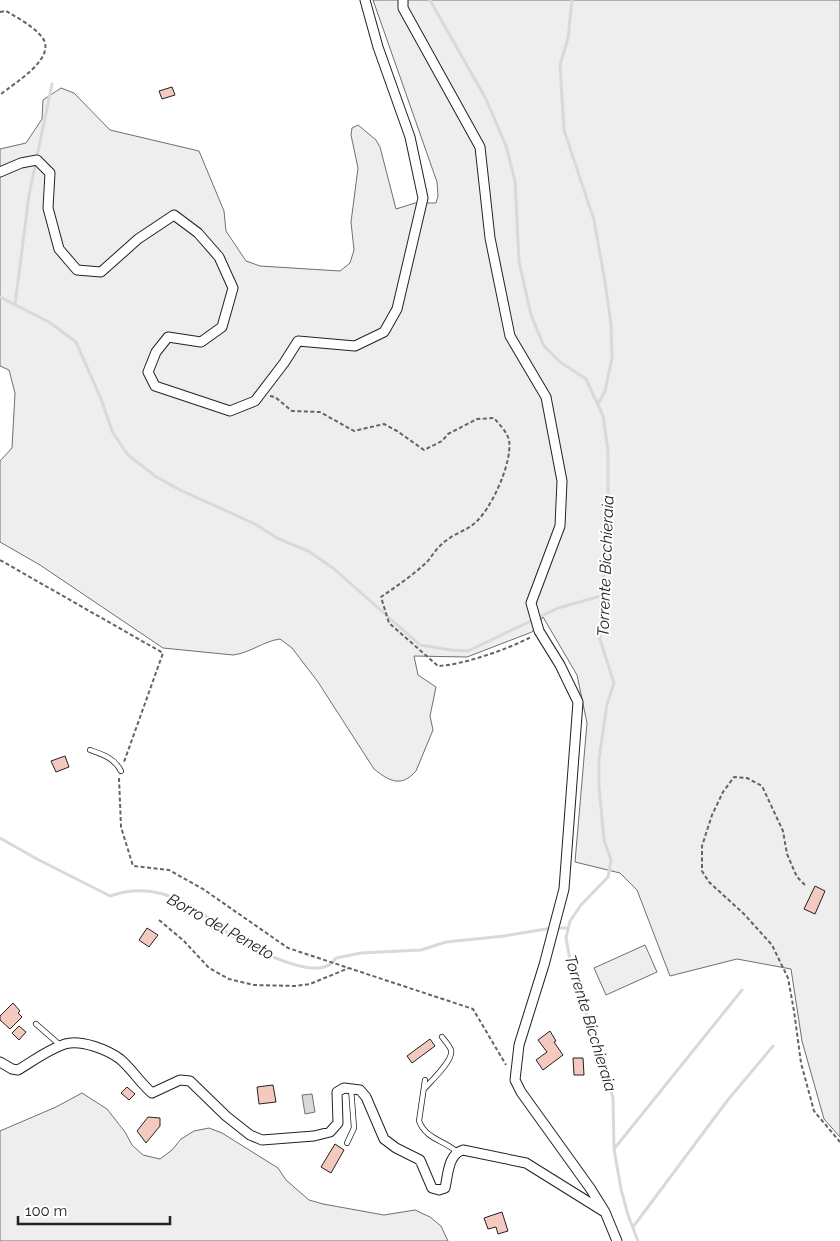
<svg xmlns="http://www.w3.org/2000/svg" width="840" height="1241" font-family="Raleway,sans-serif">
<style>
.green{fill:#eee;stroke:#6f6f6f}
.water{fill:#d9d9d9;stroke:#6f6f6f}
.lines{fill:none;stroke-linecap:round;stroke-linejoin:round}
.stream{stroke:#d9d9d9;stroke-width:3}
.building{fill:#f3c9c0;stroke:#222}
.service-casing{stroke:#222;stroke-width:6}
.minor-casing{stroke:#222;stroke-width:11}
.path{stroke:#646464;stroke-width:2;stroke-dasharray:4 2.5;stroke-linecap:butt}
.service{stroke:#fff;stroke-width:4.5}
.minor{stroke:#fff;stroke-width:9}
.labels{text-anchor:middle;stroke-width:4;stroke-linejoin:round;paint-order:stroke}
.water-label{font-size:16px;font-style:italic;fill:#222;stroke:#fff}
</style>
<rect width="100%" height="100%" fill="#fff"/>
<path class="green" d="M373,0h467v1137l-16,-18 -22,-78 -11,-72 -54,-10 -67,17 -33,-86 -17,-17 -45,-11 12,-139 -10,-48 -34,-58 -11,15 -65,25 -53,-1 4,19 18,12 -6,29 3,14 -17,41c-15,17 -27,10 -42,-2l-56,-87 -26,-34 -12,-9c-16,2 -30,14 -47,16l-70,-7 -123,-83 -40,-23v-81l12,-13 3,-55 -6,-23 -9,-4v-217l26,-6 16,-24 1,-19 18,-12 13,5 36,37 89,21 25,60 2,20 20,30 14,5 80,5 10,-8 4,-13 -3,-28 7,-54 -7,-33 1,-7 6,-3 18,15 4,7 16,62 19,-6h21l2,-7 -1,-14z
M645,945l12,27 -51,23 -12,-27z
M82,1093l25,16 18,23 7,13 11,10 17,4 12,-9 9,-11 13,-8 15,-3 13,5 56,35 8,12 23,20 14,4 61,11 31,-5 15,7 11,9 7,15h-448v-110l56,-24z"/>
<path class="water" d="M312,1094l3,18 -10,2 -3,-19z"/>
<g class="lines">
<path class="stream" d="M430,0l56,99 20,47 9,35 4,80 12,54 13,31 16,16 26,17 17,37 5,35v96l-7,49 -1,43 14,44 -7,21 -8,55v27l5,54 7,20 -3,17 -27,28 -11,16 -4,17 4,22 8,32 16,42 19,64 1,51 7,40 7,26 10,26
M572,0l-4,38 -8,27 4,65 30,90 11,62 6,42 1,34 -7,33 -7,13
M0,297l49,25 27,20 25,57 12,34 15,22 27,21 25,14 75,34 22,14 31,13 25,17 87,77 31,5 17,1 90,-43 43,-12
M15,305l14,-110 23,-111
M0,838l37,21 73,37c17,-6 35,-7 53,-2 10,3 35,16 44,23 6,4 12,10 18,14 20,14 75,43 99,36 6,-1 9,-5 12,-9l25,-5 60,-3 25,-8 58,-6 48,-8h16
M614,1149l128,-159
M633,1227l94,-126 46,-55"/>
</g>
<path class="building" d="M172,87l3,8 -13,4 -3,-8z
M65,756l4,11 -13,5 -5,-11z
M815,886l10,5 -10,23 -11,-5z
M147,928l11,7 -9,12 -10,-7z
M13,1003l7,8 -2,2 4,4 -12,12 -10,-9v-4z
M19,1026l7,6 -7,8 -7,-7z
M550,1031l6,10 -2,1 9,13 -20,15 -7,-10 11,-8 -9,-12z
M430,1039l5,7 -23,17 -5,-7z
M573,1058h10l1,17h-10z
M273,1085l3,17 -17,2 -2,-17z
M127,1087l8,7 -6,6 -8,-7z
M148,1117l12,1v8l-14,17 -9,-12z
M335,1144l9,6 -13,23 -10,-6z
M502,1212l6,19 -10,3 -2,-7 -8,2 -4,-11z"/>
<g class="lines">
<g class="service-casing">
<path id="service" d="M90,750c14,5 24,8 31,21
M36,1024l24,21
M425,1080l-6,41c7,18 24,19 37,30
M424,1089c7,-8 30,-29 27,-39 -2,-5 -6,-9 -9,-13
M347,1143l7,-15 -3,-40"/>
</g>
<g class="minor-casing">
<path id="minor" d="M403,0v8l77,139 10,91 20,98 36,61 16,84 -2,45 -29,77 8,28 21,34 18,37 -14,187 -20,76 -25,80 -4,35 6,12 69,96 15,24 12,29
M0,172l21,-9 16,-3 13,13 -2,35 11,41 18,21 24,2 37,-33 36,-24 24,18 21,24 14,31 -11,39 -21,15 -33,-5 -12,15 -8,20 7,14 75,25 25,-10 29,-38 14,-22 57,5 29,-14 13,-23 26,-111 -13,-61 -32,-90 -13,-47
M0,1062l12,7 6,1c15,-9 31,-21 47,-26 16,-5 43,6 55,15 12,10 20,24 32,34l28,-13 10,1 36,35 24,19 12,5 52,-4 16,-4 8,-9 -1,-31 7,-4 16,2 6,7 18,42 12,9 24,12 12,28 7,2 6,-2c3,-13 3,-34 18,-38l63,13 77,48"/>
</g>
<path class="path" d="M0,12l6,-1c12,7 27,15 36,26 16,21 -28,46 -42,58
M270,396l5,1 17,14 28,1 34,19 30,-7 13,7 27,19 18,-9 6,-7 29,-15 17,-1c6,7 13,14 15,22 4,22 -19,74 -38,86 -9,6 -21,10 -29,18 -6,5 -10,12 -15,18 -14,13 -30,24 -46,35l8,26 49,43c24,-1 71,-17 93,-29
M0,560l163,93 -39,109
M119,778l2,49 12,39 36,4 34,19 85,59 185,61 33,56
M805,885l-8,-8 -10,-23 -4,-23 -21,-45 -15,-8 -13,-1 -11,15 -11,23 -10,31v25l7,11 35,32 28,31 16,33 6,33 7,52 13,48 26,31
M159,920l25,21 25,27 20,11 25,6 41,1 15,-2 39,-16"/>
<use href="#service" class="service"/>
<use href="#minor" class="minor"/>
</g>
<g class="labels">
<g class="water-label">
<text transform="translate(605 566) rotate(-88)" y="6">Torrente Bicchieraia</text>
<text transform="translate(221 926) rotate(29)" y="6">Borro del Peneto</text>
<text transform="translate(591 1023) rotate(73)" y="6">Torrente Bicchieraia</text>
</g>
</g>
<path d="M18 1216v8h152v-8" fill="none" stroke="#222222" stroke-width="2.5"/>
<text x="25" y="1216" font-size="15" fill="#222222" stroke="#ffffff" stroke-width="4" paint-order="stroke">100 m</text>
</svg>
